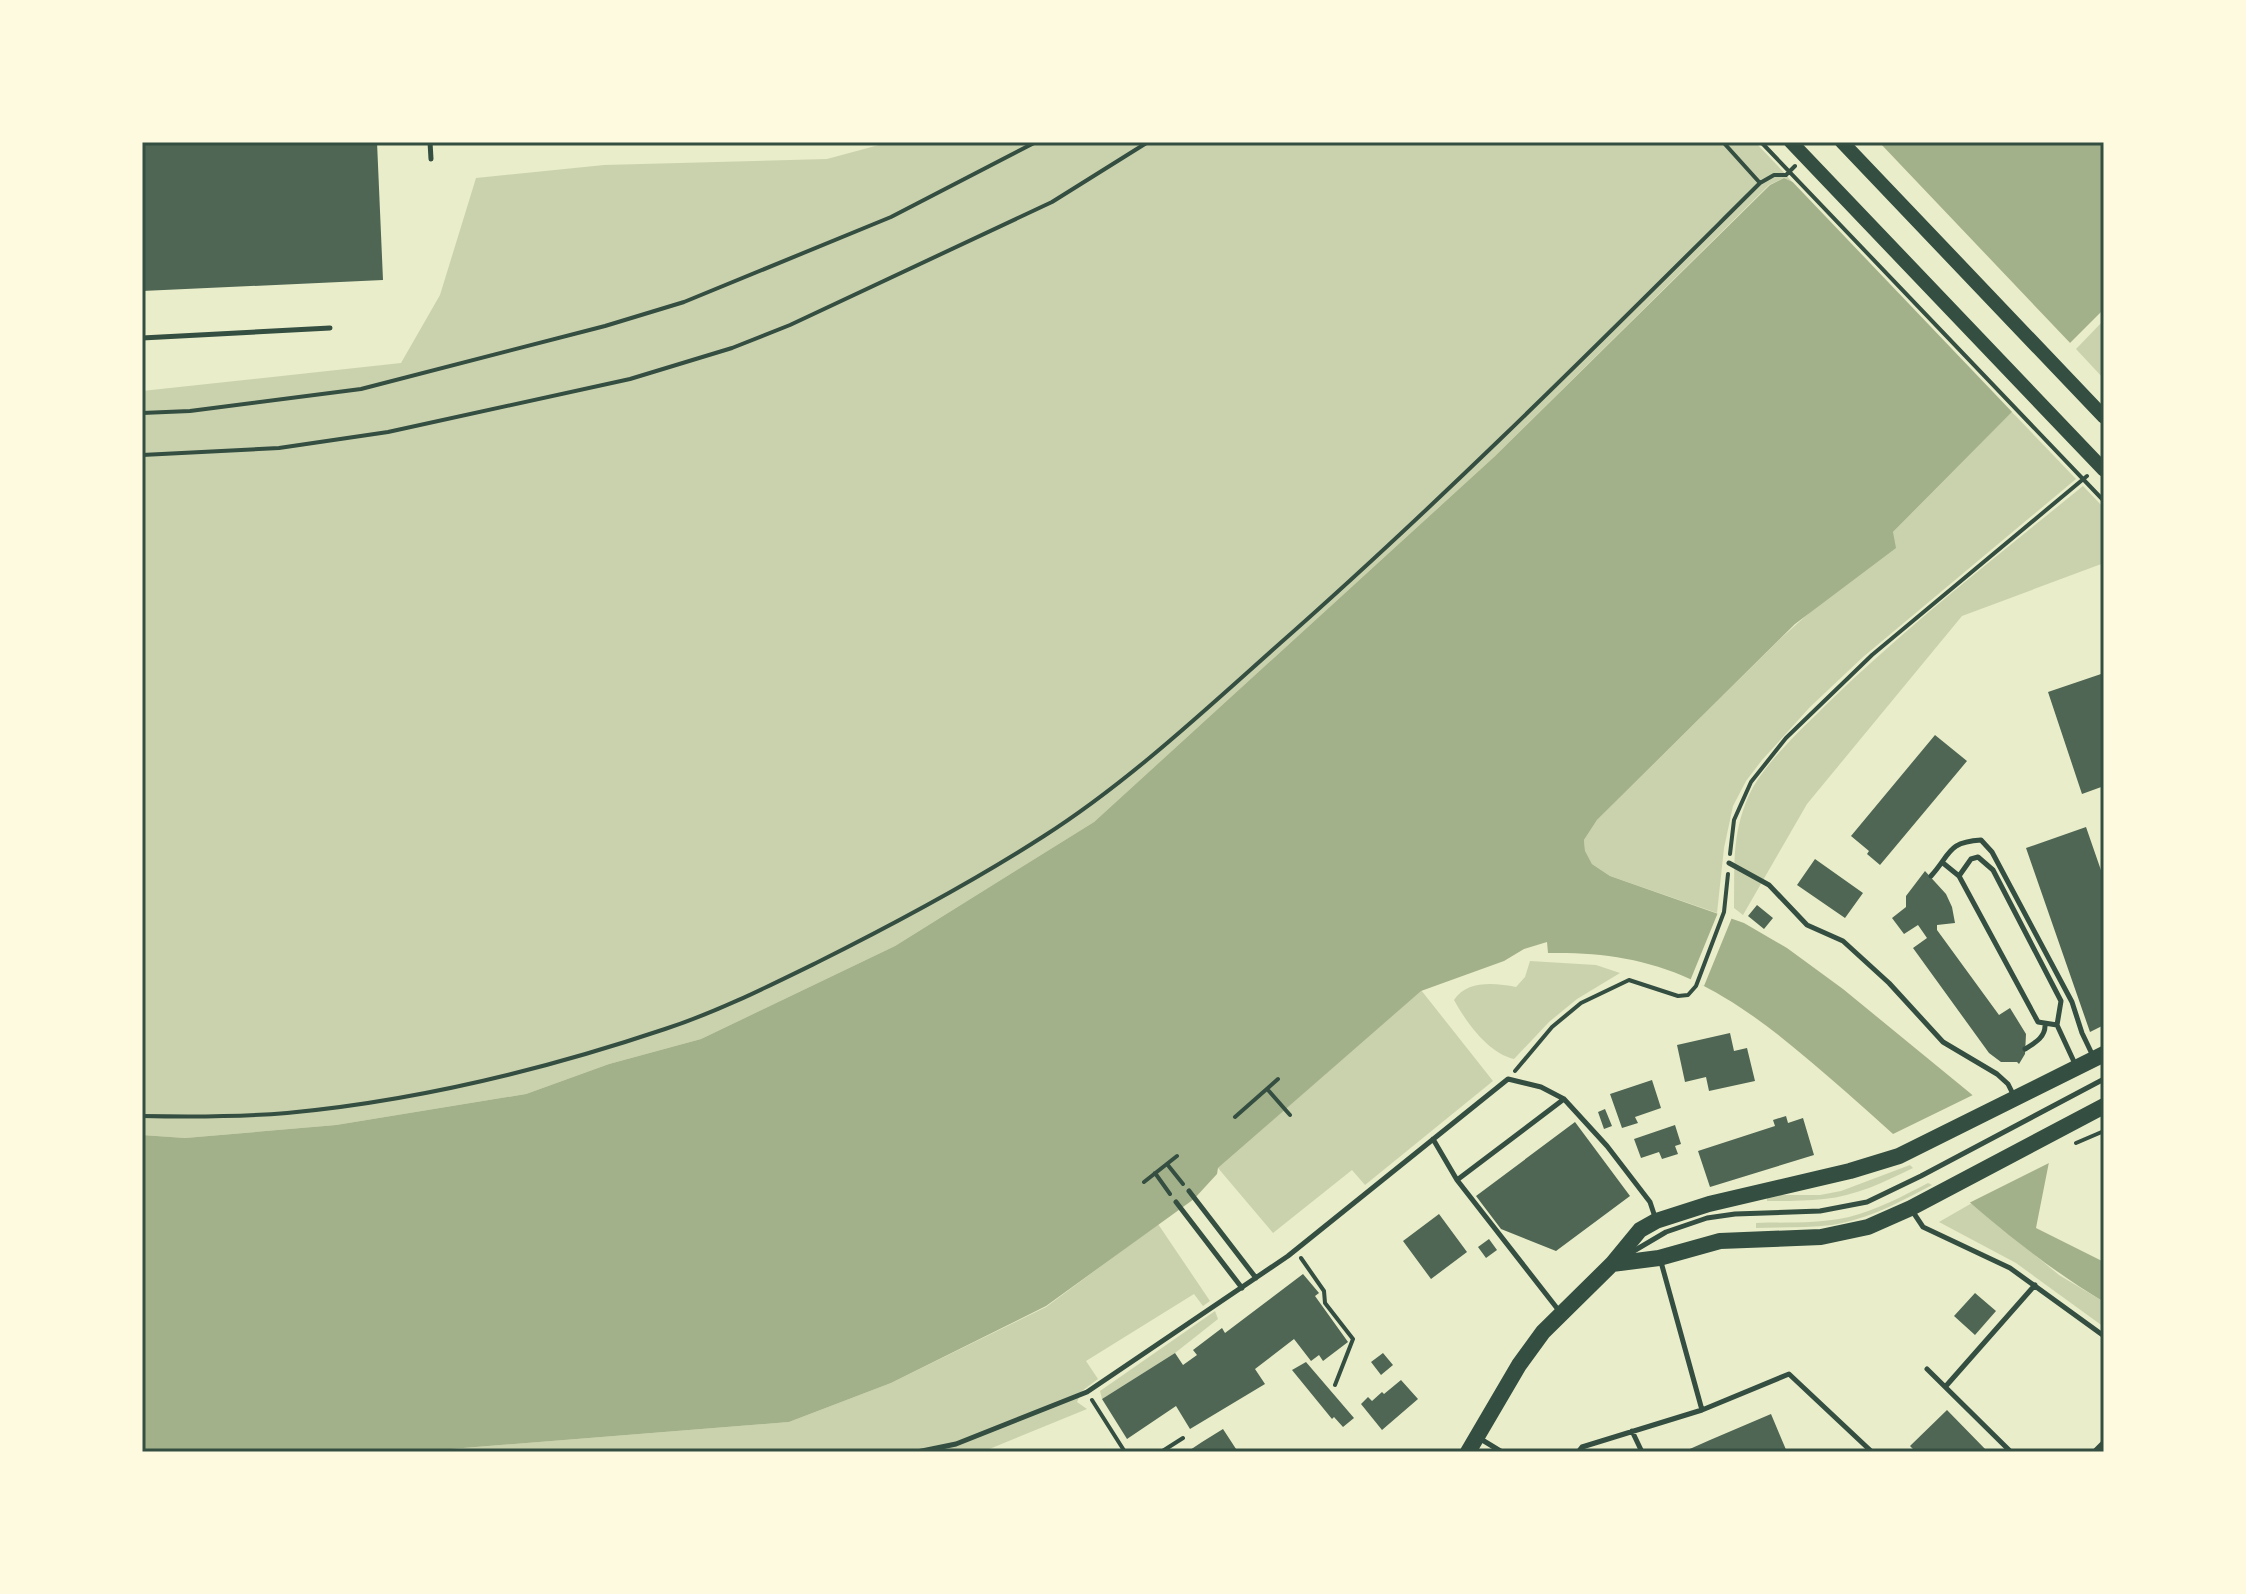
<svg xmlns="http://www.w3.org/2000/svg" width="2246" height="1594" font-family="'Source Sans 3',sans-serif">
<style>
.green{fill:#cad2ad}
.water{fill:#a3b18a}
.pier{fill:#e9edc9}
.building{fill:#4f6655}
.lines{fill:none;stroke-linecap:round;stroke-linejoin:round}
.path{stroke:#344e41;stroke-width:4}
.service{stroke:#344e41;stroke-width:5}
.secondary{stroke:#344e41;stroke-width:14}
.primary{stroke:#344e41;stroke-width:16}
.neatline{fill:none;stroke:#344e41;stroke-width:3}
</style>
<rect width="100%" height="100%" fill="#e9edc9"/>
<path class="green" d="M890,142h865l38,40 -9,-4 -15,7 -275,272 -400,365 -199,124 -194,93 -92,25 -83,30 -190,31 -151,13 -43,-3v-744l259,-28 39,-68 36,-117 128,-13 223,-6z
M2104,320v59l-28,-30z
M2012,412l64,67 -213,178 -53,50 -48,53 -16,21 -13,25 -9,42 -7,65 -107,-37 -18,-12 -7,-12 -1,-12 13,-20 183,-181 113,-101v-6z
M2083,486l21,22v55l-142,53 -155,188 -64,111 -9,-7c1,-42 -3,-72 15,-113 15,-32 54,-67 79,-92 80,-78 168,-146 255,-217z
M1530,961l66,4 24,8 -43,26 -28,23 -35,37c-26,-6 -48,-37 -60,-59 13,-20 41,-17 62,-13l9,-10z
M1421,990l72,91 -128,104 -13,-15 -79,63 -55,-65z
M1910,1165l3,3c-29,14 -57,28 -89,31 -18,2 -38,2 -57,2v-6h53l21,-4z
M1928,1183l4,2c-32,17 -63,34 -100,40 -25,3 -51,2 -76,3v-5c31,-1 63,1 93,-6 28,-7 54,-21 79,-34z
M1972,1203l87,72 45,27v25l-88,-64 -77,-41z
M1158,1224l52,77 -7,5 -9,-12 -108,67 12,18 -16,12 -5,11 10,7 -105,43h-628l97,-3 338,-27 102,-39 155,-76z
M1215,1311l3,8 -43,34 -73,46 -2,-8z"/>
<path class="water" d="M1835,142h269v167l-34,34 -58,69 -119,120 3,16 -101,76 -198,196 -13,20 1,11 7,13 18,12 134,47 43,25 56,41 127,104 79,69 -13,66 68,34v40c-95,-57 -175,-137 -258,-210 -51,-44 -95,-84 -156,-113 -45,-21 -93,-27 -142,-26l-1,-11 -23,7 -20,12 -83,30 -203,177 -1,6 -23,25 -148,107 -155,77 -102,39 -338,27 -97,3h-212v-317l43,3 151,-13 190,-31 83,-30 92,-25 194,-93 199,-124 400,-365 276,-272 14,-7 9,4z"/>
<path class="pier" d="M1829,142h50l194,204 -58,69 -230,-241 7,3z
M1719,910l14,5 -29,71 -14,-5z
M1977,1093l76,68 -86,43 -78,-68z"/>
<path class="building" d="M142,142h235l6,138 -241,11z
M2104,673v113l-22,8 -34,-102z
M1935,735l32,26 -87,104 -13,-11 2,-3 -18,-15z
M2086,827l18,52v146l-14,7 -64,-184z
M1815,859l48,34 -18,25 -48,-33z
M1925,871l21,23 6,13 3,16 -18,2v5l62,85 11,-7 16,26 -1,20 -6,10 -2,-2h-16l-12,-9 -76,-105 14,-10 -9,-13 -14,9 -12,-16 14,-11v-11z
M1757,905l16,13 -9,11 -16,-13z
M1730,1033l4,18 13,-3 8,33 -46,10 -3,-14 -21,5 -8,-37z
M1652,1080l9,28 -26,9 3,6 -16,5 -12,-34z
M1605,1109l7,17 -8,3 -6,-17z
M1786,1116l2,7 15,-5 11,37 -104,32 -12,-36 77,-25 -2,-6z
M1575,1122l55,74 -74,55 -55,-22 -25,-33z
M1675,1125l6,19 -6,2 3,8 -16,5 -3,-7 -18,6 -7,-19z
M1439,1214l28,38 -36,27 -28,-38z
M1489,1239l8,11 -11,8 -8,-11z
M1303,1274l16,19 -4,3 33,46 -25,19 -4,-6 -8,6 -17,-22 -39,30 10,15 -75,45 -14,-23 -49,33 -25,-40 73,-46 8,12 14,-10 -4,-5 29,-22 3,5z
M1975,1293l21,18 -21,24 -21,-19z
M1383,1353l10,12 -12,10 -10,-13z
M1306,1362l48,56 -11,9 -9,-10 -2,2 -40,-49z
M1401,1380l17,19 -36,31 -21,-26 7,-7 4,4 10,-9 2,2z
M1947,1410l41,42h-72l-6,-6z
M1771,1414l16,38h-104l27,-12z
M1223,1429l15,23h-51l15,-10z"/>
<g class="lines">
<path class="path" d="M1723,142l37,41
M1761,142l343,359
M142,413l48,-2 171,-22 244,-63 79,-24 207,-85 145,-75
M142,455l137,-7 109,-16 242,-53 102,-31 58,-23 262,-123 96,-60
M1730,854l4,-34 17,-38 35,-44 86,-83 215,-179
M1515,1071l37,-44 29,-24 48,-23 49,16 10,-1 8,-9 28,-74 4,-38
M1268,1090l22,25
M142,1116c48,1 97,1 145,-3 129,-12 256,-43 378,-84 52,-17 102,-42 151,-66 78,-39 155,-80 228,-127 83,-53 160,-125 233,-190 167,-147 325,-306 483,-463l14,-8h12l9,-9
M1235,1117l43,-38
M2076,1143l28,-12
M1167,1164l16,20
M1155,1173l15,21
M1144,1182l33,-26
M1301,1258l23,33 1,12 28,36 -18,46
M1092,1400l33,52
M1161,1452l22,-14"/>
<path class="service" d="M430,142l1,17
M142,338l188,-10
M1729,863l40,22 38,40 36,16 46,42 54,59 54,32 11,10 5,10
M1943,863l16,13 79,146 19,3
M1931,876c20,-22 16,-34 50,-36l11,12 80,150 10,31 11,23
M1959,876l12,-17 7,-2 15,13 68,131 -4,24 19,41
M2025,1049c10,-6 21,-12 20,-25
M1433,1139l24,41
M1189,1191l67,87
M1176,1202l66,86
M1913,1212l10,15 87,41 94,68
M1627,1255l39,-23 41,-14 28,-4 85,-3 47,-9 54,-26 183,-97
M1560,1312l-103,-132 107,-81
M1927,1369l84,83
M1946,1386l89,-101
M1702,1410l87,-36 83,78
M1632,1431l10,21
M1479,1438l23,14
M917,1452l39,-8 131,-52 201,-136 220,-177 33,8 23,12 43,47 43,56 6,18
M1578,1452l4,-5 120,-37 -41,-148
M2094,1452l10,-10"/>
<path class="secondary" d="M1791,142l313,328
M1842,142l262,275"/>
<path class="primary" d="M1612,1264l47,-6 61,-17 101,-4 47,-10 43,-19 193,-102
M1468,1452l51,-87 24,-33 69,-68 28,-34 16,-9 53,-17 141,-33 49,-15 205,-102"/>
</g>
<rect width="2246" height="1594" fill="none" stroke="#fefae0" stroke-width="288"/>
<rect x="144" y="144" width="1958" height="1306" class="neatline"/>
</svg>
